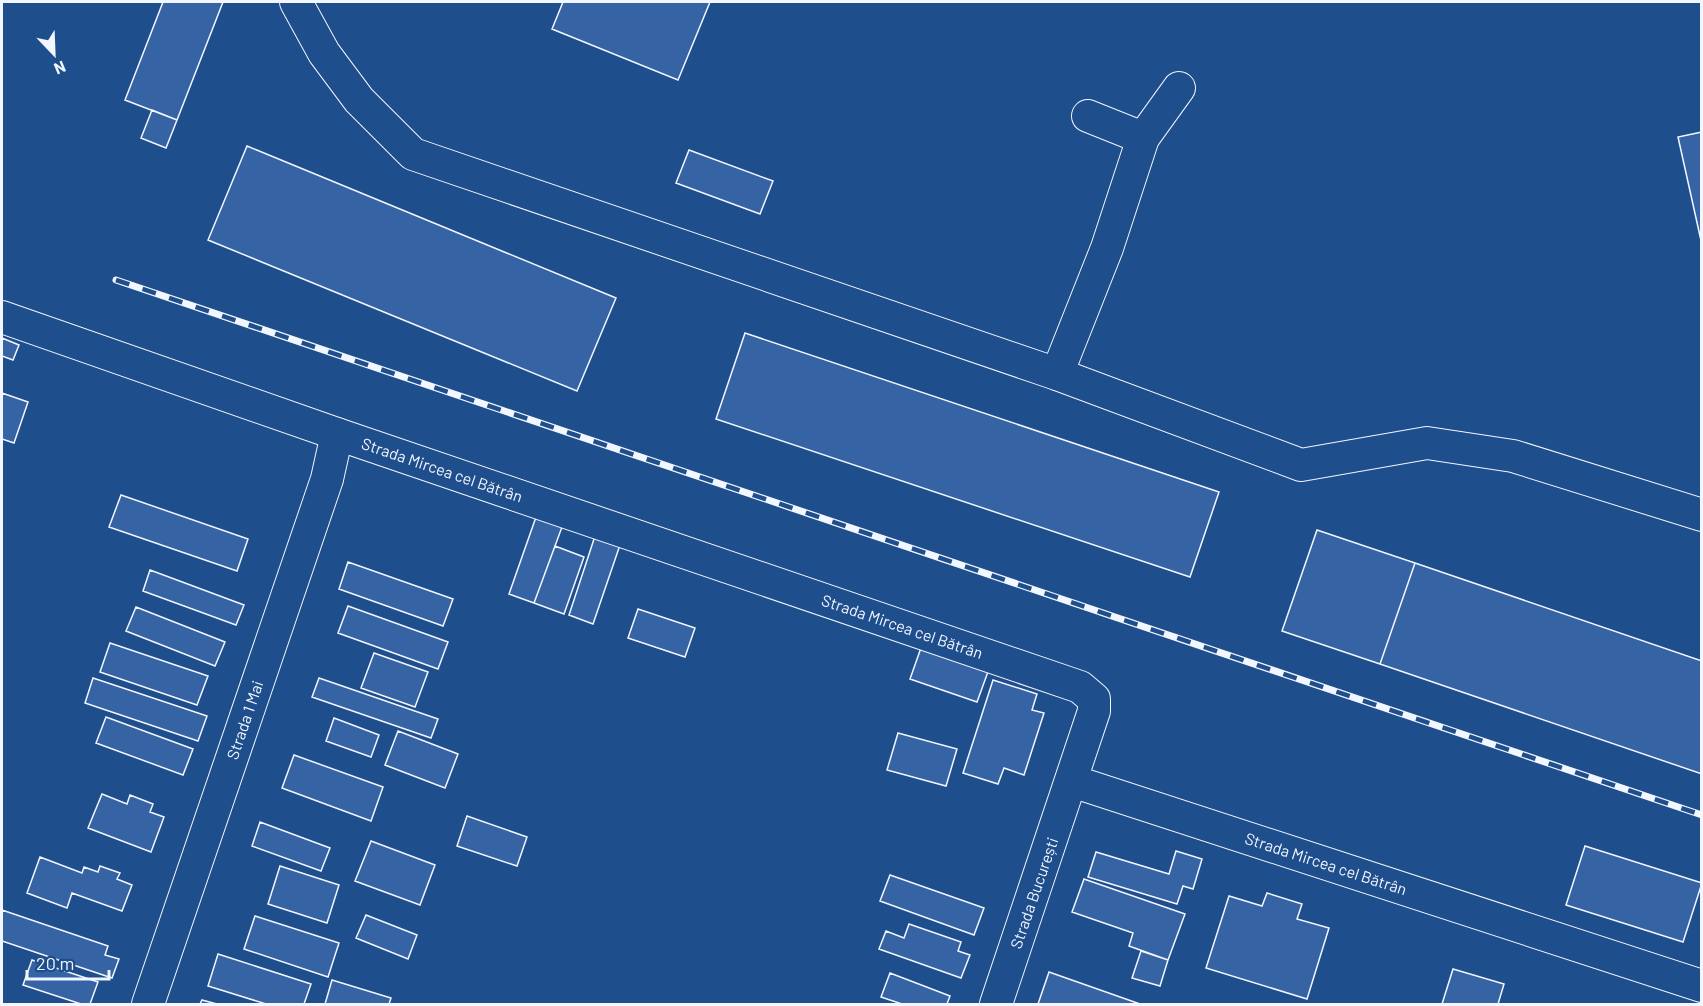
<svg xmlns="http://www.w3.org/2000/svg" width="1703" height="1006" font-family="Barlow,sans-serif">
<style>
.building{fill:#3563a3;stroke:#f2f6ff;stroke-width:1.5}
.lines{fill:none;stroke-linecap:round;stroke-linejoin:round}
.minor-casing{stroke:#f2f6ff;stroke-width:34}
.minor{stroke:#1f4e8c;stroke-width:32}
.rail-casing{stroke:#f2f6ff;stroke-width:7}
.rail{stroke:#1f4e8c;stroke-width:4.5;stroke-dasharray:14;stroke-linecap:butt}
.labels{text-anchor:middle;stroke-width:4.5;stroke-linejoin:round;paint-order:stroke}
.street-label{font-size:16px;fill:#f2f6ff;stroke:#1f4e8c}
</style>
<rect width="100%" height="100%" fill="#1f4e8c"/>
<path class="building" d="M163,2h60l-46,118 -52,-20z
M563,2h147l-32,78 -126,-51z
M152,110l25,10 -11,28 -25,-10z
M1702,132v113l-24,-108z
M247,146l369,152 -39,93 -369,-151z
M689,150l84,31 -13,33 -84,-31z
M745,333l474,159 -29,85 -474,-158z
M2,338l17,7 -6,15 -11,-4z
M2,393l26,9 -14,41 -12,-4z
M121,495l127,44 -11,32 -128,-44z
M536,517l26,10 -28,76 -25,-9z
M1317,530l98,33 -35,101 -98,-33z
M595,536l25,9 -27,79 -24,-9z
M555,546l29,11 -20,57 -30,-11z
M348,562l105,37 -10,27 -104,-37z
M1415,563l287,98v113l-322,-110z
M150,570l94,35 -8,20 -93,-34z
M348,606l100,36 -10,27 -100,-36z
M136,607l89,35 -10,24 -89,-35z
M638,609l57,19 -10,29 -57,-19z
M110,643l98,33 -11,29 -97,-33z
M922,645l67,24 -12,33 -67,-23z
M374,653l54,19 -13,35 -54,-19z
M93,678l114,38 -9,25 -113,-38z
M319,678l119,41 -7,19 -119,-41z
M993,680l44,14 -5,16 12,3 -20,62 -20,-7 -6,16 -35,-11z
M106,717l87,32 -10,26 -87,-32z
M334,718l45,17 -8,22 -45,-16z
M398,731l60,23 -13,34 -60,-23z
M898,733l59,16 -11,37 -59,-16z
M294,755l89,32 -12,34 -89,-33z
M102,794l25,10 3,-9 23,9 -3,8 14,5 -13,35 -63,-24z
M467,816l60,21 -10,29 -60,-20z
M260,822l70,26 -9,23 -69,-25z
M371,841l64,24 -15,40 -65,-24z
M1585,846l117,37 -19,59 -117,-37z
M1176,851l26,8 -9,30 -10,-3 -6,18 -89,-27 8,-25 73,22z
M40,857l42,16 2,-6 14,5 2,-6 20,7 -3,6 15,6 -10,26 -50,-18 -5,15 -40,-15z
M280,866l59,19 -12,38 -59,-19z
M890,875l94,33 -10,27 -94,-34z
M1084,879l101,35 -17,46 -39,-14 4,-13 -61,-21z
M1267,893l35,11 -5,15 32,9 -22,71 -101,-31 23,-72 33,10z
M2,910l106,36 -3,9 14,4 -7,19 -110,-37z
M366,915l51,20 -9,24 -52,-21z
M255,916l84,27 -11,34 -84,-28z
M909,924l52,18 -3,9 12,4 -9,23 -82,-29 7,-18 18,7z
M1141,951l27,9 -8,26 -28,-8z
M218,954l93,30 -7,20h-38l-58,-18z
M32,960l66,22 -8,22h-9l-58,-19z
M1453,969l51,15 -6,20h-56z
M1049,972l91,32h-102z
M890,973l60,23 -3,8h-45l-21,-7z
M332,980l59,18 -2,6h-64z
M202,1000l15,4h-17z"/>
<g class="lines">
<g class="minor-casing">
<g id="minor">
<path d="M296,2l28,51 35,47 54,54 644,220 244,91 126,-22 86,13 189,59"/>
<path d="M1088,116l55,22"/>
<path id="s1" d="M2,317l335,117 743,253 14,12v12l-98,293"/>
<path d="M1057,374l50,-126 36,-110 36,-50"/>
<path id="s2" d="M1072,781l630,205"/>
<path id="s3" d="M148,1004l179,-525 10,-45"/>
</g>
</g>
<use href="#minor" class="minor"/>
<g class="rail-casing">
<path id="rail" d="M116,280l1586,535"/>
</g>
<use href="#rail" class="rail"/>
</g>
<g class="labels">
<g class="street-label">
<text dy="6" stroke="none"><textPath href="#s1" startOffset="466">Strada Mircea cel Bătrân</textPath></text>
<text dy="6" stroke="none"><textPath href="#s1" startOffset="952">Strada Mircea cel Bătrân</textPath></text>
<text dy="6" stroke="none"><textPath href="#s3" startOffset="300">Strada 1 Mai</textPath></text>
<text dy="6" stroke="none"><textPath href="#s2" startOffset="267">Strada Mircea cel Bătrân</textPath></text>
<text transform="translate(1034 893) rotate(-71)" y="6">Strada București</text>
</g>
</g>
<rect width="1703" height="1006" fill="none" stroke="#f2f6ff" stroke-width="6"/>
<g transform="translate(54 54) rotate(157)" stroke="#1f4e8c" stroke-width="4.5" paint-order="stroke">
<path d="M0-4.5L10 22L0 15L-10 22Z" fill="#f2f6ff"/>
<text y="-9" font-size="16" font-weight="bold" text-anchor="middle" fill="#f2f6ff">N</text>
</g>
<path d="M27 970v9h82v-9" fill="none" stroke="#f2f6ff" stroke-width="3"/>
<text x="36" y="970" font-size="18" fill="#f2f6ff" stroke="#1f4e8c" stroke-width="4.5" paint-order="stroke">20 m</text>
</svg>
